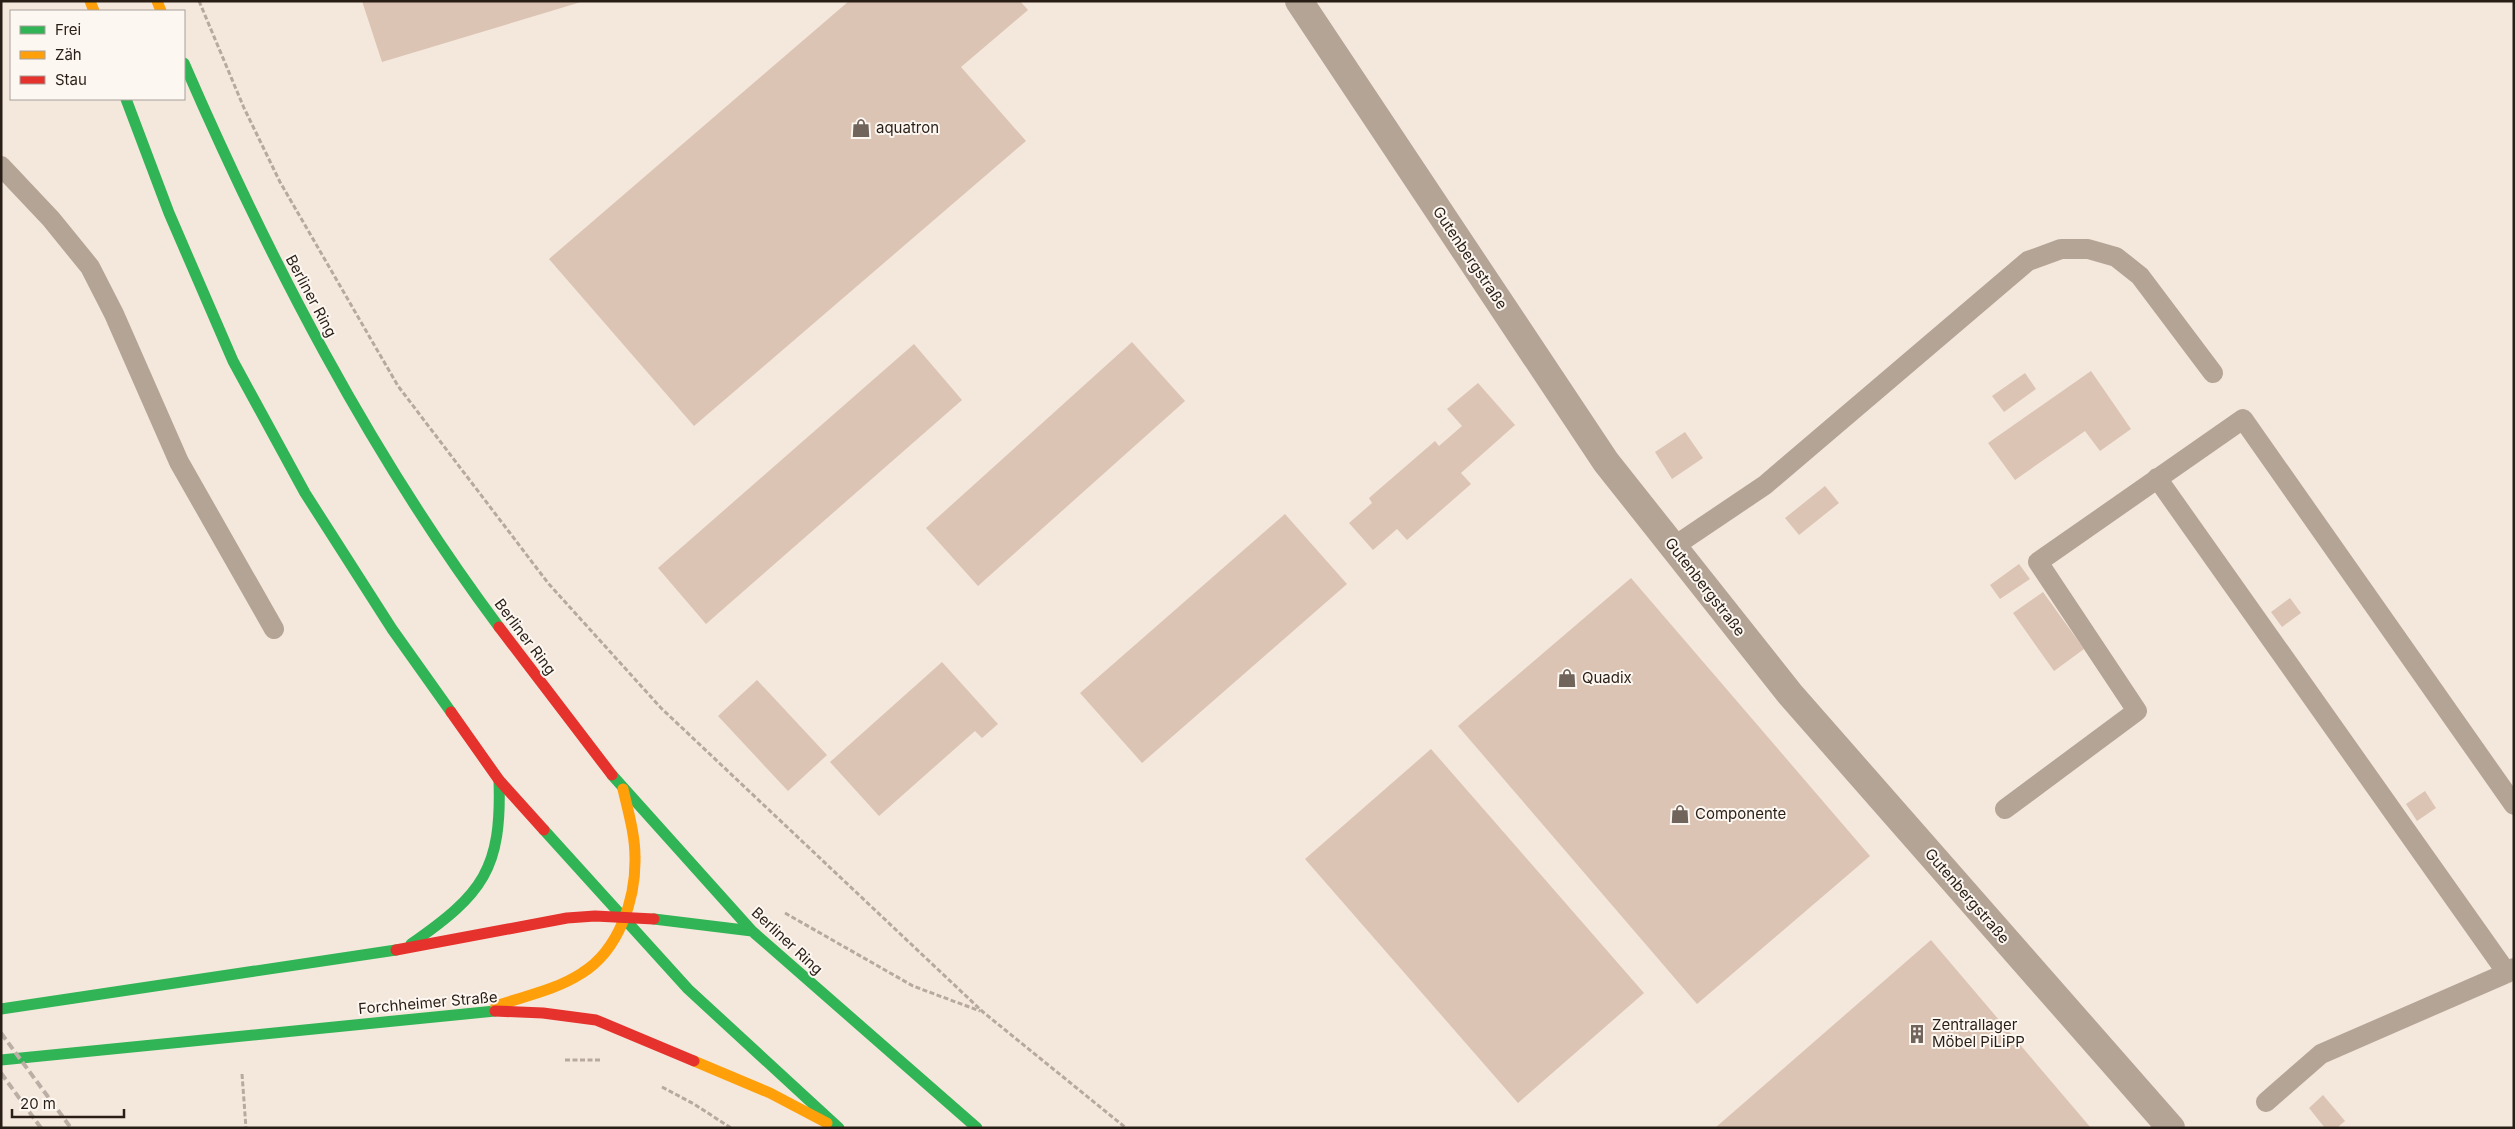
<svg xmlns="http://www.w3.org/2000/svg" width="2515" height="1129" font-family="Inter,sans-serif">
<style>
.building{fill:#dbc4b4}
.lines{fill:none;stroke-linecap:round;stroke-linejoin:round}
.path{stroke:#b7a99e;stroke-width:3;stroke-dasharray:5 2.5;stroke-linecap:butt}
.lane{stroke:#b4a496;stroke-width:20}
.street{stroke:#b4a496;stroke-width:28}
.fast{stroke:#30b455;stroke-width:11}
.slow{stroke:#ff9f0a;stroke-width:11}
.jam{stroke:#e5322d;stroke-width:11}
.rail{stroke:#bbaea4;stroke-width:4;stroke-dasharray:8 4;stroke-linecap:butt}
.labels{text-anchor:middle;stroke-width:4;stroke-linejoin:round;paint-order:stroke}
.poi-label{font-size:15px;fill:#291e15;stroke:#fdf7f2;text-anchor:start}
.street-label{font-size:15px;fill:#291e15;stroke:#fdf7f2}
</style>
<rect width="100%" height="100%" fill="#f4e7dc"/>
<path class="building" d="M362,1h219v1l-199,60z
M849,1h171l8,9 -67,57 65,74 -332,285 -145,-167z
M1132,342l53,59 -207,185 -52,-58z
M914,344l48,56 -256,224 -48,-56z
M2091,371l40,58 -31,22 -15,-20 -70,49 -27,-37z
M2025,373l11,16 -32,23 -12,-16z
M1478,383l37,42 -54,48 10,11 -64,56 -10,-11 -24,21 -24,-27 23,-20 -3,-5 66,-57 4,5 23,-20 -15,-17z
M1685,432l18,26 -31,21 -17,-27z
M1825,486l14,17 -40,32 -14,-17z
M1285,514l62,70 -205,179 -62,-70z
M2019,564l11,15 -30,20 -10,-14z
M1631,578l239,278 -173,148 -239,-278z
M2043,592l41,57 -30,22 -41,-58z
M2290,598l11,15 -19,14 -11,-15z
M942,662l56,62 -16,14 -7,-7 -96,85 -49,-54z
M757,680l70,75 -39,36 -70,-75z
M1431,749l213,244 -126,110 -213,-244z
M2425,791l11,17 -19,13 -11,-17z
M1931,940l160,188h-376z
M2323,1095l22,26 -8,7h-12l-16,-20z"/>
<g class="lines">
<path class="path" d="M199,1l45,107 36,74 118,204 150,197 113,125 322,304 143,116
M785,913l128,73 67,25
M565,1060h35
M242,1074l4,54
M662,1087l32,17 37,24"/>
<path class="lane" d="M1,166l50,53 39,48 24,47 65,148 95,167
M2157,478l350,495
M1673,547l92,-62 263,-224 33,-12h27l28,8 24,19 73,97
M2005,809l132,-98 -99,-149 205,-143 271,386
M2266,1102l55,-48 186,-81 7,-5"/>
<path class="street" d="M1299,1l307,461 184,232 381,434"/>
<path class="fast" d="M184,63c86,198 186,391 315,564
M126,99l43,114 64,148 72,132 87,136 59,83
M612,775l140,156 225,197
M544,830l144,159 151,139
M654,919l98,12
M411,944c72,-50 91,-75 88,-164
M1,1009l395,-59
M1,1060l494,-49"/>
<path class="slow" d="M90,1l4,10
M157,1l4,10
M496,1006c29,-10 60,-16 86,-33 37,-23 54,-74 53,-116 0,-23 -7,-46 -12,-68
M694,1061l76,32 57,30"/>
<path class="jam" d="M499,627l113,148
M451,712l48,68 45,50
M396,950l171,-32 28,-2 59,3
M495,1011l48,2 53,7 98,41"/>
<path class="rail" d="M1,1033l70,95
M1,1073l40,55"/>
</g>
<defs>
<g id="shop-bare" transform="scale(1.5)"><path d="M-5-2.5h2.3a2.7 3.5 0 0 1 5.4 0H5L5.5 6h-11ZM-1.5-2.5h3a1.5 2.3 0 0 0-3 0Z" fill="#70645b" stroke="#fdf7f2" stroke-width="2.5" paint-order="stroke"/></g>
<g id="building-bare" transform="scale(1.5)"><path d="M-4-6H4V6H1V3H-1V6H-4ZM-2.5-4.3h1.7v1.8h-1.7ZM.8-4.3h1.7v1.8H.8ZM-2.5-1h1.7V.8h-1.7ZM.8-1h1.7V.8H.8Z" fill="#70645b" stroke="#fdf7f2" stroke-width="2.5" paint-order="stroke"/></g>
</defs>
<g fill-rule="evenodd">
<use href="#shop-bare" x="861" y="128"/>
<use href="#shop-bare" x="1567" y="678"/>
<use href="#shop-bare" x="1680" y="814"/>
<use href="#building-bare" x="1917" y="1034"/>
</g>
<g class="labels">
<g class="poi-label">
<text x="876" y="133">aquatron</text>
<text x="1582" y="683">Quadix</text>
<text x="1695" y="819">Componente</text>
<text x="1932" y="1030">Zentrallager<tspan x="1932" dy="17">Möbel PiLiPP</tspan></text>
</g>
<g class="street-label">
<text transform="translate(1470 258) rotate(56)" y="5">Gutenbergstraße</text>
<text transform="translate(311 296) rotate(62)" y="5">Berliner Ring</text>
<text transform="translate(1705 587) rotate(52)" y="5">Gutenbergstraße</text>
<text transform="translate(525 637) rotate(53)" y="5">Berliner Ring</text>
<text transform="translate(1967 896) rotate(49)" y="5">Gutenbergstraße</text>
<text transform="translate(787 941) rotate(43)" y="5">Berliner Ring</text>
<text transform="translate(428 1003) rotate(-5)" y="5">Forchheimer Straße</text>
</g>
</g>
<rect width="2515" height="1129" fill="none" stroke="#291e15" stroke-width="5"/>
<rect x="10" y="10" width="175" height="90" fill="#fdf7f2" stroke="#a8a09a"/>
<rect x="20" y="26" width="25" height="8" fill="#30b455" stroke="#a8a09a"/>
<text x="55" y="35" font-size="15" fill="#291e15">Frei</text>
<rect x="20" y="51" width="25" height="8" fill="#ff9f0a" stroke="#a8a09a"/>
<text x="55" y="60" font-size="15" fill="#291e15">Zäh</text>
<rect x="20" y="76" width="25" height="8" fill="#e5322d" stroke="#a8a09a"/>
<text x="55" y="85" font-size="15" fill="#291e15">Stau</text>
<path d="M12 1109v8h112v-8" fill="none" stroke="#291e15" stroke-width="2.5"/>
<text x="20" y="1109" font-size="15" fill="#291e15" stroke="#fdf7f2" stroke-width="4" paint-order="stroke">20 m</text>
</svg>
